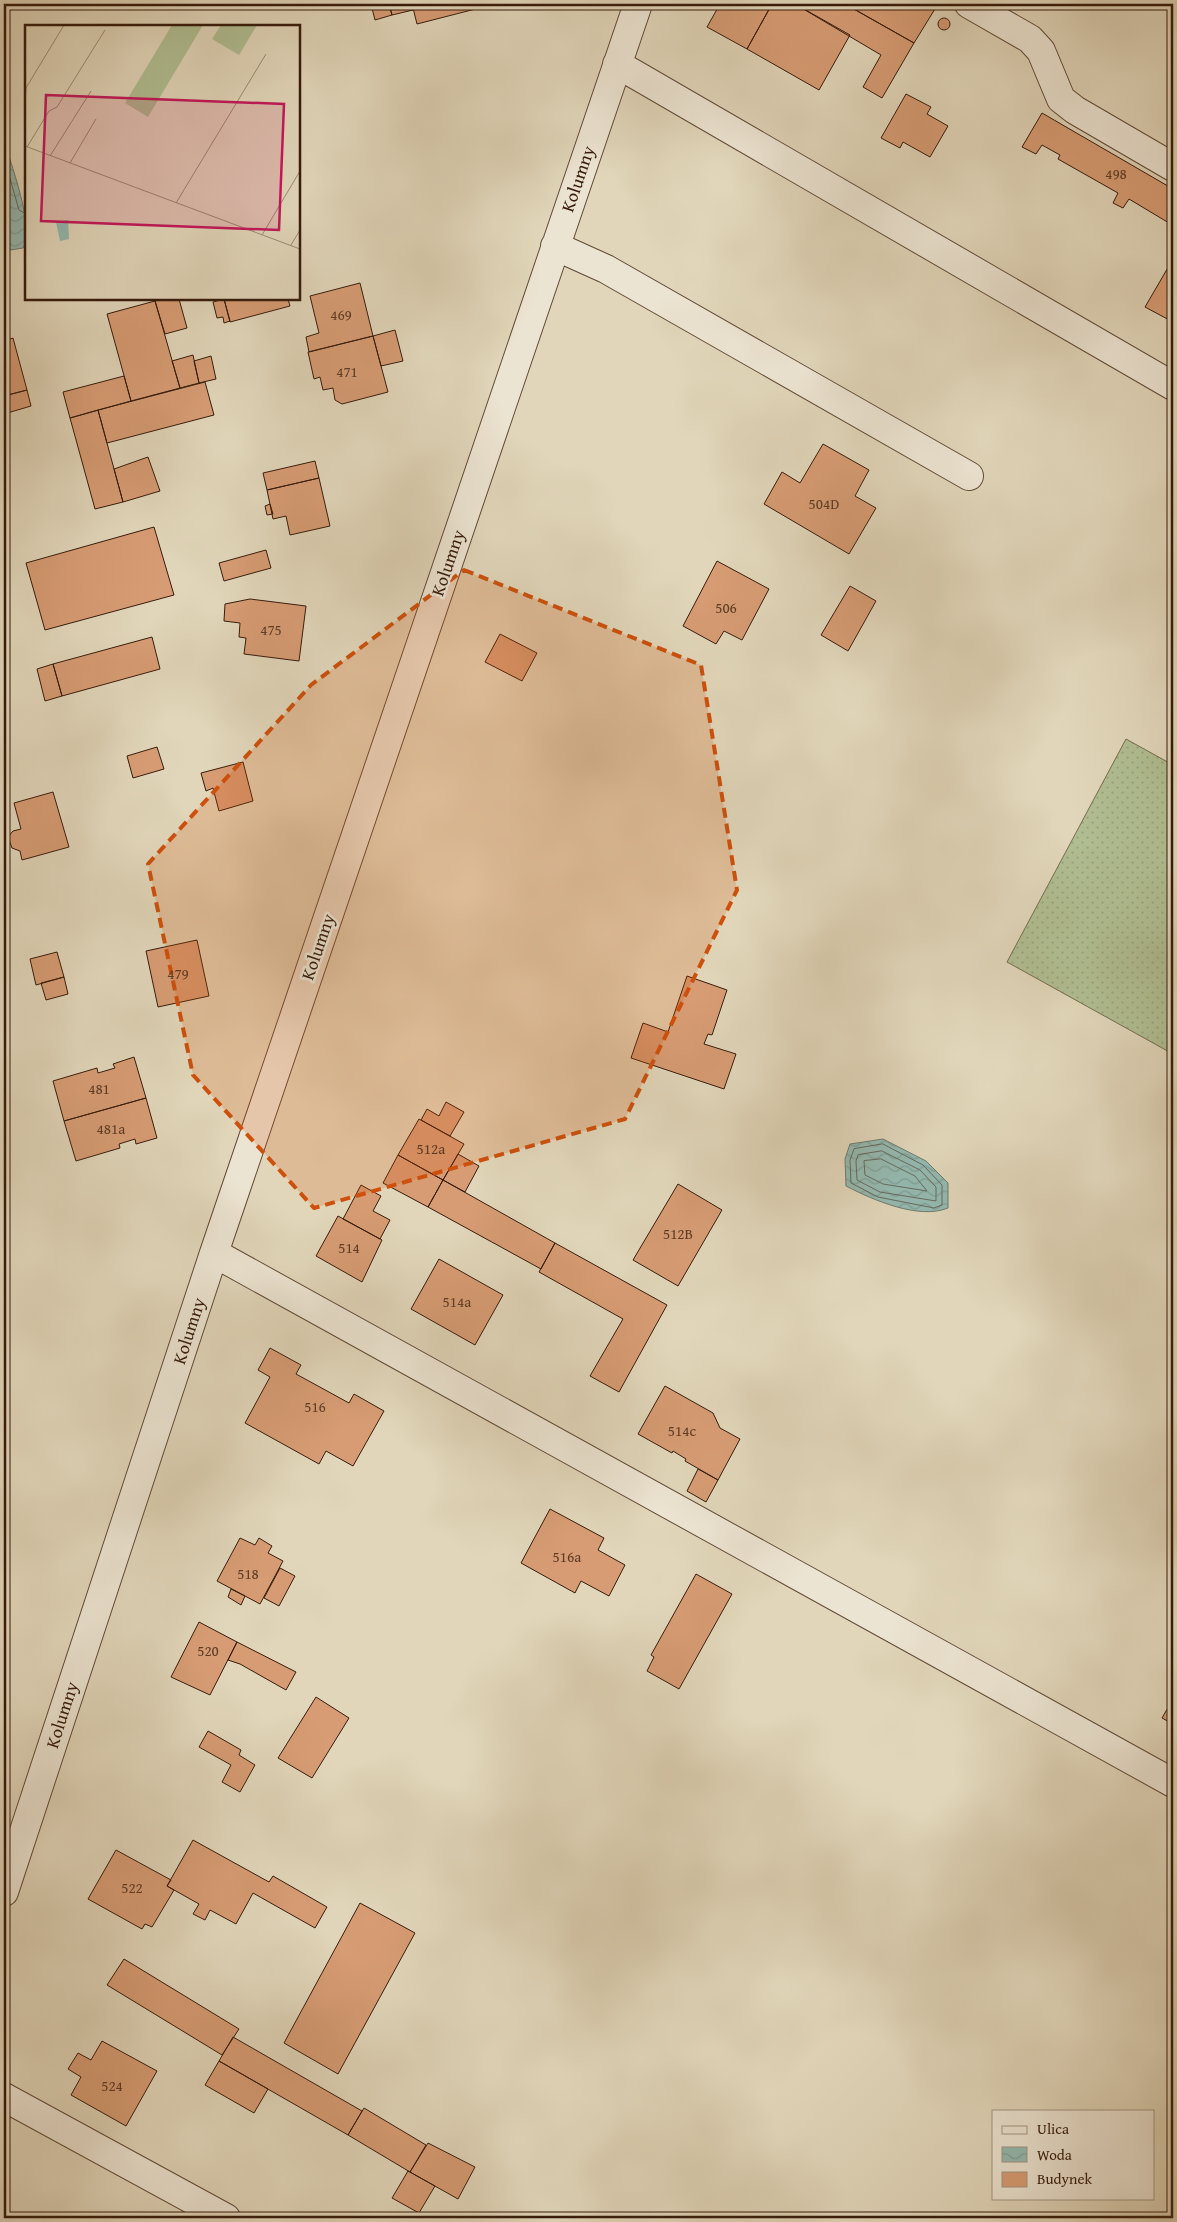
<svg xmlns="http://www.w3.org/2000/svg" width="1177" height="2222" font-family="'Gentium Book Plus',serif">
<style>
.grass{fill:url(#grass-dots);stroke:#736c4e}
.water{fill:url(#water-waves);stroke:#6e7a6e}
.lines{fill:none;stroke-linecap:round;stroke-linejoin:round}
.shore{stroke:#656a5e;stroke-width:1}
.building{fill:#d79c74;stroke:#361b0b}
.minor-casing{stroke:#614a37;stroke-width:30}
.minor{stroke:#ece4d2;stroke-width:28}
.marked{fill:#cd500c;fill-opacity:0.2;stroke:#cd500c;stroke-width:4;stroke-dasharray:10 6;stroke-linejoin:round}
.labels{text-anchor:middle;stroke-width:5;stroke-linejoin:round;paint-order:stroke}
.number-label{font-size:15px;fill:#5e3b25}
.street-label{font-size:18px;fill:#361b0b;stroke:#ece4d2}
.inset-road{fill:none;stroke:#9d8b74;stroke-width:1}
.view{fill:#c2185b;fill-opacity:0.15;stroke:#c2185b;stroke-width:2.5}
.inset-edge{fill:none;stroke:#361b0b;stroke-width:2.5}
</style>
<defs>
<pattern id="grass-dots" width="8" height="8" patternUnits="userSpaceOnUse" patternTransform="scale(1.25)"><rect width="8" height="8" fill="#b0be92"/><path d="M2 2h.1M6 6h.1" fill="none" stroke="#98a37d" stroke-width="1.8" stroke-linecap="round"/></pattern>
<pattern id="water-waves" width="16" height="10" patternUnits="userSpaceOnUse" patternTransform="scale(1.25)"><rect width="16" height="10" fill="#94b9b0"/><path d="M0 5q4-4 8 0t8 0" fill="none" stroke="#809e96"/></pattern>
</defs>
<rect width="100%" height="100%" fill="#e1d6ba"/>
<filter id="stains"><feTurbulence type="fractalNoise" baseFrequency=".004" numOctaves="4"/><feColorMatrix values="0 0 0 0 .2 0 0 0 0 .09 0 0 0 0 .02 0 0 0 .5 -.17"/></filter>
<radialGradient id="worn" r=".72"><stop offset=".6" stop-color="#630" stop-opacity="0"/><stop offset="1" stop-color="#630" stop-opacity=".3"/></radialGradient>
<path class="grass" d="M1126,739l47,26v289l-166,-92z"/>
<path class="water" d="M4,141c6,20 32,90 19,107l-19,3z
M883,1139l43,22 22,22v25c-29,12 -75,-8 -102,-22l-1,-27 5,-15z"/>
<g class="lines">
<path class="shore" d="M4,158l15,52 7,4
M883,1144l40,21 19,20v20l-8,3 -56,-11 -27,-14 -1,-23 4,-11z
M882,1151l38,19 16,17v14l-56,-9 -23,-12 -1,-19 2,-6z
M881,1159l34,17 12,15 -44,-7 -18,-9 -1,-14z"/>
</g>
<path class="building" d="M371,4h18l3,11 -17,5z
M389,4h23l1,6 -21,5z
M412,4h83l-78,20z
M720,4h52l-25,45 -40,-22z
M772,4h23l55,31 -31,55 -72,-41z
M795,4h50l69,39 -32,55 -19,-11 18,-32z
M845,4h93l-24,39z
M938 24a6 6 0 1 1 12 0a6 6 0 1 1-12 0Z
M906,94l25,13 -4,7 21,12 -18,31 -27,-15 -3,6 -19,-10z
M1042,113l131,76v27l-4,7 -40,-24 -6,9 -10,-5 5,-10 -60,-34 2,-4 -18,-10 -6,9 -14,-7z
M1173,259v63l-28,-15z
M360,283l13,53 -64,16 -3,-15 13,-4 -9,-37z
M163,299h16l8,29 -22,6 -10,-33z
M224,299h64l2,7 -60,16z
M224,299l6,22 -6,2 -1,-6 -6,1 -4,-16z
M155,301l25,87 -49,13 -24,-87z
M395,330l8,31 -22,5 -8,-30z
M373,336l15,56 -46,12 -7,-4 -2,-12 -10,2 -3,-13 -6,2 -6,-27z
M13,338l14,52 -23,6v-55z
M193,355l6,28 -19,5 -8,-27z
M211,356l5,23 -17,4 -5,-22z
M124,376l7,25 -61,17 -7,-26z
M205,382l9,33 -107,28 -9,-33z
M27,390l4,16 -27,8v-18z
M98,410l25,92 -28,7 -25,-91z
M823,444l46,26 -14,26 21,12 -27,46 -85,-50 18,-32 18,11z
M148,457l12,34 -37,11 -9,-33z
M315,461l4,17 -52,12 -4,-17z
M319,478l11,48 -40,9 -4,-19 -13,3 -6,-29z
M270,504l3,10 -6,1 -2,-9z
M154,527l20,68 -129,35 -19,-67z
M266,550l5,18 -47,13 -5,-18z
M717,561l52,28 -27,51 -18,-9 -8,13 -33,-18z
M850,586l26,15 -28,50 -27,-16z
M250,599l56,7 -7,55 -55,-7 2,-16 -7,-1 1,-14 -16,-2 1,-17z
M500,634l37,19 -15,28 -37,-19z
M152,637l8,32 -98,27 -9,-32z
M53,664l9,32 -17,5 -8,-32z
M157,747l7,22 -31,9 -6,-22z
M243,762l10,39 -34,10 -6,-23 -7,3 -5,-18z
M53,792l16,55 -47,13 -2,-9 -8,-3 -4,-11 5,-6 8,-2 -7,-26z
M197,940l12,56 -51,11 -12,-56z
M57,952l7,25 -28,8 -6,-26z
M687,976l40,14 -15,45 -4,-1 -4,10 32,10 -12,35 -93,-31 12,-35 25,9z
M64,977l4,17 -22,6 -5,-17z
M134,1057l12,41 -82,23 -11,-40 44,-13 1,5 17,-5 -2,-4z
M146,1098l11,40 -21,6 -1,-5 -16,5 1,4 -44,13 -12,-40z
M446,1102l18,10 -14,24 -29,-16 6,-11 12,7z
M419,1119l45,25 -21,36 -45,-25z
M458,1154l21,12 -14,26 -22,-12z
M398,1155l45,25 -15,27 -45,-24z
M443,1180l112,63 -14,26 -113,-62z
M678,1184l44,26 -44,76 -45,-26z
M361,1185l20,11 -8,15 17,9 -10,19 -37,-20z
M338,1216l44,24 -20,42 -46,-26z
M555,1243l112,62 -48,87 -29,-16 33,-57 -84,-47z
M439,1259l64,36 -28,50 -64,-36z
M270,1348l31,17 -5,9 53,29 5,-9 30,17 -31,55 -27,-15 -7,13 -74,-41 25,-46 -12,-7z
M665,1386l48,27 7,15 20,11 -22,41 -33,-19 1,-2 -13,-8 -1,2 -34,-19z
M698,1469l20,11 -12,22 -19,-11z
M550,1509l54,29 -6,12 27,15 -16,31 -28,-15 -6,12 -54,-30z
M240,1538l15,7 4,-7 13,8 -4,7 15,8 -23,43 -43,-23z
M280,1568l15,8 -16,30 -15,-8z
M696,1574l36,20 -53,95 -32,-18 7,-14 -3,-2z
M231,1589l14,7 -4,9 -13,-8z
M199,1622l38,20 -27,53 -39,-18z
M237,1642l59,30 -10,18 -46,-26 -12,-4z
M316,1697l33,21 -37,60 -34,-20z
M1173,1699v25l-11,-6z
M208,1731l33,19 -2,5 16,10 -15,27 -18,-10 9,-17 -32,-18z
M193,1840l76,42 4,-6 54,31 -12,21 -62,-35 -17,31 -26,-14 -5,10 -12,-6 6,-10 -32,-18z
M116,1850l55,30 -4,6 7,4 -22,37 -7,-3 -3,5 -54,-30z
M360,1903l55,30 -77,141 -54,-31z
M124,1959l115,70 -17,26 -115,-70z
M233,2037l129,74 -14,24 -129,-74z
M102,2041l55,30 -31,55 -55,-31 10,-18 -13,-8 10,-16 13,7z
M219,2061l49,28 -14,24 -49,-28z
M364,2108l62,37 -16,27 -62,-37z
M428,2143l47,24 -17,32 -48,-27z
M408,2171l27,15 -16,27 -27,-15z"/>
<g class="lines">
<g class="minor-casing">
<path id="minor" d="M969,4l61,35 11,12 20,48 14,11 98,57
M617,64l556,322
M555,246l51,23 363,207
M214,1253l959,530
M4,1892l210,-639 424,-1249
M4,2097l222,121"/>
</g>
<use href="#minor" class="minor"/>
</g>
<path class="marked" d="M464,570l237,95 36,225 -112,229 -311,89 -121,-133 -45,-211 163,-179z"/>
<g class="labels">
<g class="number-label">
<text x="1116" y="179">498</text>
<text x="341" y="320">469</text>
<text x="347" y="377">471</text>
<text x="824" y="509">504D</text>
<text x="726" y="613">506</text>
<text x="271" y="635">475</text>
<text x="178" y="979">479</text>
<text x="99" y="1094">481</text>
<text x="111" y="1134">481a</text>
<text x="431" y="1154">512a</text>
<text x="678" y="1239">512B</text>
<text x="349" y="1253">514</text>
<text x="457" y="1307">514a</text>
<text x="315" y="1412">516</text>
<text x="682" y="1436">514c</text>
<text x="567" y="1562">516a</text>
<text x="248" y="1579">518</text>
<text x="208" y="1656">520</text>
<text x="132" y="1893">522</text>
<text x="112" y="2091">524</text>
</g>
<g class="street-label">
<text transform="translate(578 179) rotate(-71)" y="6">Kolumny</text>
<text transform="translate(448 563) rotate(-71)" y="6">Kolumny</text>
<text transform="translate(318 947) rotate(-71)" y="6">Kolumny</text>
<text transform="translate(189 1331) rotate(-72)" y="6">Kolumny</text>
<text transform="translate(62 1715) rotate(-72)" y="6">Kolumny</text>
</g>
</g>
<g transform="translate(25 25)">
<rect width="275" height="275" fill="#e1d6ba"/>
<path d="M147,0h31l-55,92 -23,-14zM196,0h36l-18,30 -27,-16z" fill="#b0be92"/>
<path d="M43,195l1,19 -9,2 -4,-19z" fill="#94b9b0"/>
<path class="inset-road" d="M0,76l1,-13 38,-63M0,121l275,103M2,122l22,-36 8,-4 48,-77M25,131l41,-65M45,138l26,-44M151,178l90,-149M237,210l38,-64M266,220l9,-15"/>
<path class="view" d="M21,70l238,9 -5,126 -238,-9z"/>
<rect width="275" height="275" class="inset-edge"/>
</g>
<rect width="1177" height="2222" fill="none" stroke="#e1d6ba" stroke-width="20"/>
<rect x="5" y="5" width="1167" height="2212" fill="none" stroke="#361b0b" stroke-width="2.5"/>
<rect x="10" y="10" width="1157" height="2202" fill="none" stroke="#361b0b"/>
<rect x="992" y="2110" width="162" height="90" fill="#ece4d2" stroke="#a39482"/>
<rect x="1002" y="2126" width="25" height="8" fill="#ece4d2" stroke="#a39482"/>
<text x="1037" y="2134" font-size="15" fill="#361b0b">Ulica</text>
<rect x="1002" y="2147" width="25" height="15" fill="url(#water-waves)" stroke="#a39482"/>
<text x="1037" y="2160" font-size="15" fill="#361b0b">Woda</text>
<rect x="1002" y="2172" width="25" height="15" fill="#d79c74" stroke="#a39482"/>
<text x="1037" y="2184" font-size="15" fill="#361b0b">Budynek</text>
<rect width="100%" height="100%" filter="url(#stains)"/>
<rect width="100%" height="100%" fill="url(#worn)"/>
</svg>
